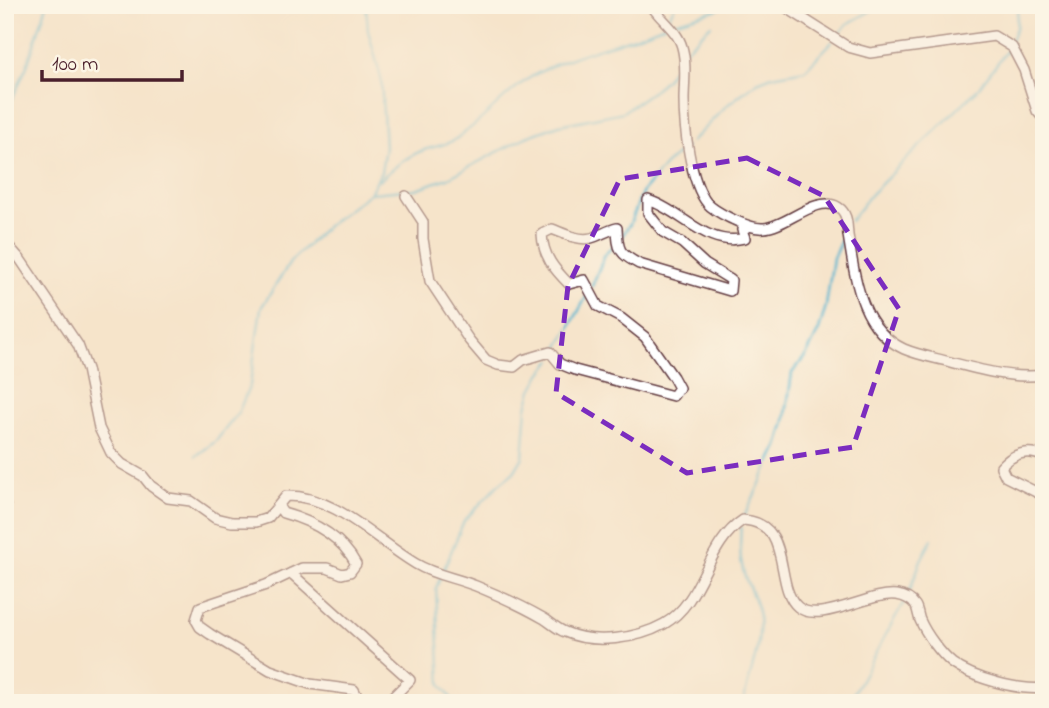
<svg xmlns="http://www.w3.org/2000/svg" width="1049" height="708" font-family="'Indie Flower',sans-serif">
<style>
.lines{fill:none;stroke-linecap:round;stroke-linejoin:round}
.stream{stroke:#52b6d1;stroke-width:2.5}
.building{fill:#e79889}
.minor-casing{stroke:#643d43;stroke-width:12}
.minor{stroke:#fff;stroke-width:9}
.marked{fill:none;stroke:#7b2cbf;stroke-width:5;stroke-dasharray:14 9;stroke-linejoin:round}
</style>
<rect width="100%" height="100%" fill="#fcf5e5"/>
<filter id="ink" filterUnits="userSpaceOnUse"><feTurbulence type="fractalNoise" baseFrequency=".0143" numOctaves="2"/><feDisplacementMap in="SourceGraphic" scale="14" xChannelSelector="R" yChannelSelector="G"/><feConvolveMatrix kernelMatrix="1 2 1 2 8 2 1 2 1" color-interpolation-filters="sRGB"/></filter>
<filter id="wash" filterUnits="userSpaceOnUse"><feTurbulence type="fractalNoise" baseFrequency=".00686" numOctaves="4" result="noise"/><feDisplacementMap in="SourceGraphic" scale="28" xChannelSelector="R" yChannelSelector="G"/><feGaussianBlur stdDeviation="1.57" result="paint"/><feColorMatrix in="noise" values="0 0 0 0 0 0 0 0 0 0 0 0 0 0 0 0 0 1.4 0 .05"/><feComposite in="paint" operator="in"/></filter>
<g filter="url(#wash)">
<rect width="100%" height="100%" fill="#f6e4cb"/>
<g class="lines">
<path class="stream" d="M667,21l8,-16
M670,23l49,-14 3,-4
M837,37l10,-13 35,-19
M1010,43l6,-15 2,-23
M685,50l26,-25
M5,115l22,-49 20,-61
M691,142l35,-36 31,-24 15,-6 33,-6 27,-28
M380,180c13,-12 27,-24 44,-30 11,-4 20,-4 30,-10 31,-19 52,-50 84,-67 40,-22 85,-29 126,-48
M371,193l45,-4 32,-11 78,-41 33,-12 64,-13 30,-21 13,-12 14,-21
M850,221l21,-27 106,-104 31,-41
M622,236l8,-12 13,-33 22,-26 21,-18
M592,286l13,-32 10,-10
M555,354l34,-62
M196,456l20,-15 22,-28 12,-28 11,-77 30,-47 36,-35 43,-33 11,-21 4,-25 -4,-69 -13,-48 -2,-25
M744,517l34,-71 7,-25 7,-48 15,-19 12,-24 7,-24 7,-48 11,-24
M741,527c-1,15 -2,28 2,43 4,16 14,30 16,47 3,29 -10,58 -16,86
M455,703l-14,-18 -5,-97 28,-67 35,-37 15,-12 9,-15 4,-50 5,-17 9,-16 11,-14
M848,703l61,-110 12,-33 11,-21"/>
</g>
<g id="blocks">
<path class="building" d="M7,480l4,30 -6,1v-30z"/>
</g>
</g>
<g filter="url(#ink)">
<use href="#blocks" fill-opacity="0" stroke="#643d43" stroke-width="2"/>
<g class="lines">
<g class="minor-casing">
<path id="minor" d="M651,5c9,14 27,26 31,42 5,17 2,36 2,53 0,27 6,82 23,103 7,8 17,12 27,17 9,4 20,9 30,8 22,-1 53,-34 74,-21 10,6 9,18 10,28 7,42 12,94 56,114 14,6 31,9 46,13 31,8 62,17 94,13
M782,5l66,42 22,6 124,-17 18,11 12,23 13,41 7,8
M406,196l17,26v17l7,42 39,59 17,20 12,5 16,2 9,-7 27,-8 10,12 15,6 98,26 6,-8 -6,-11 -28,-40 -24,-19 -23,-12 -14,-26 -15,4c-15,-15 -26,-28 -27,-50l10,-5c11,4 26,12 39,9 8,-2 17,-8 26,-10 1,23 2,25 22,36l91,27 1,-11 -26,-16 -23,-21 -19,-11 -15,-19v-13c33,10 58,48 97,38l-3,-8 7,-4
M5,242l15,17 58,86 9,24 12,59 12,25 11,11 21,12 8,10 17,12 23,3 24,17 17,4h24l12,-4 18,-22c50,-1 89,44 130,68 18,11 40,14 60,22 22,9 46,20 67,32 7,4 14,11 22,14 29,13 72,7 99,-8 40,-23 41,-79 79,-104 51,3 30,66 55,87 21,18 73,-16 99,-12 6,1 14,4 18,10 3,4 3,11 5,15 6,14 21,34 32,43 20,15 67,28 92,25
M1044,457c-16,-9 -32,-3 -43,10l5,10 38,19
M279,507l4,6c29,8 58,23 73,51l-6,8 -8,2 -15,-6h-25l-36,17 -66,22 -4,13 4,7 10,7 60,36 40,14 44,6 3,6v7
M291,573l119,107 -23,23"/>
</g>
<use href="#minor" class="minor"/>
</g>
</g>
<path d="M0 0H1049V708H0ZM747,158l77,38 75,113 -46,138 -166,26 -131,-80 12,-107 52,-107z" fill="#f6e4cb" fill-opacity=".55" fill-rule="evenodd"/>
<path class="marked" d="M747,158l77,38 75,113 -46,138 -166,26 -131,-80 12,-107 52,-107z"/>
<rect width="1049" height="708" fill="none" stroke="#fcf5e5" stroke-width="28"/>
<path d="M42 70v10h140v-10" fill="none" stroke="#4a1f2b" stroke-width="3.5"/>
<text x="52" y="70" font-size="21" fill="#4a1f2b" stroke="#fcf5e5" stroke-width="5" paint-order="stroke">100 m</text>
</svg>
